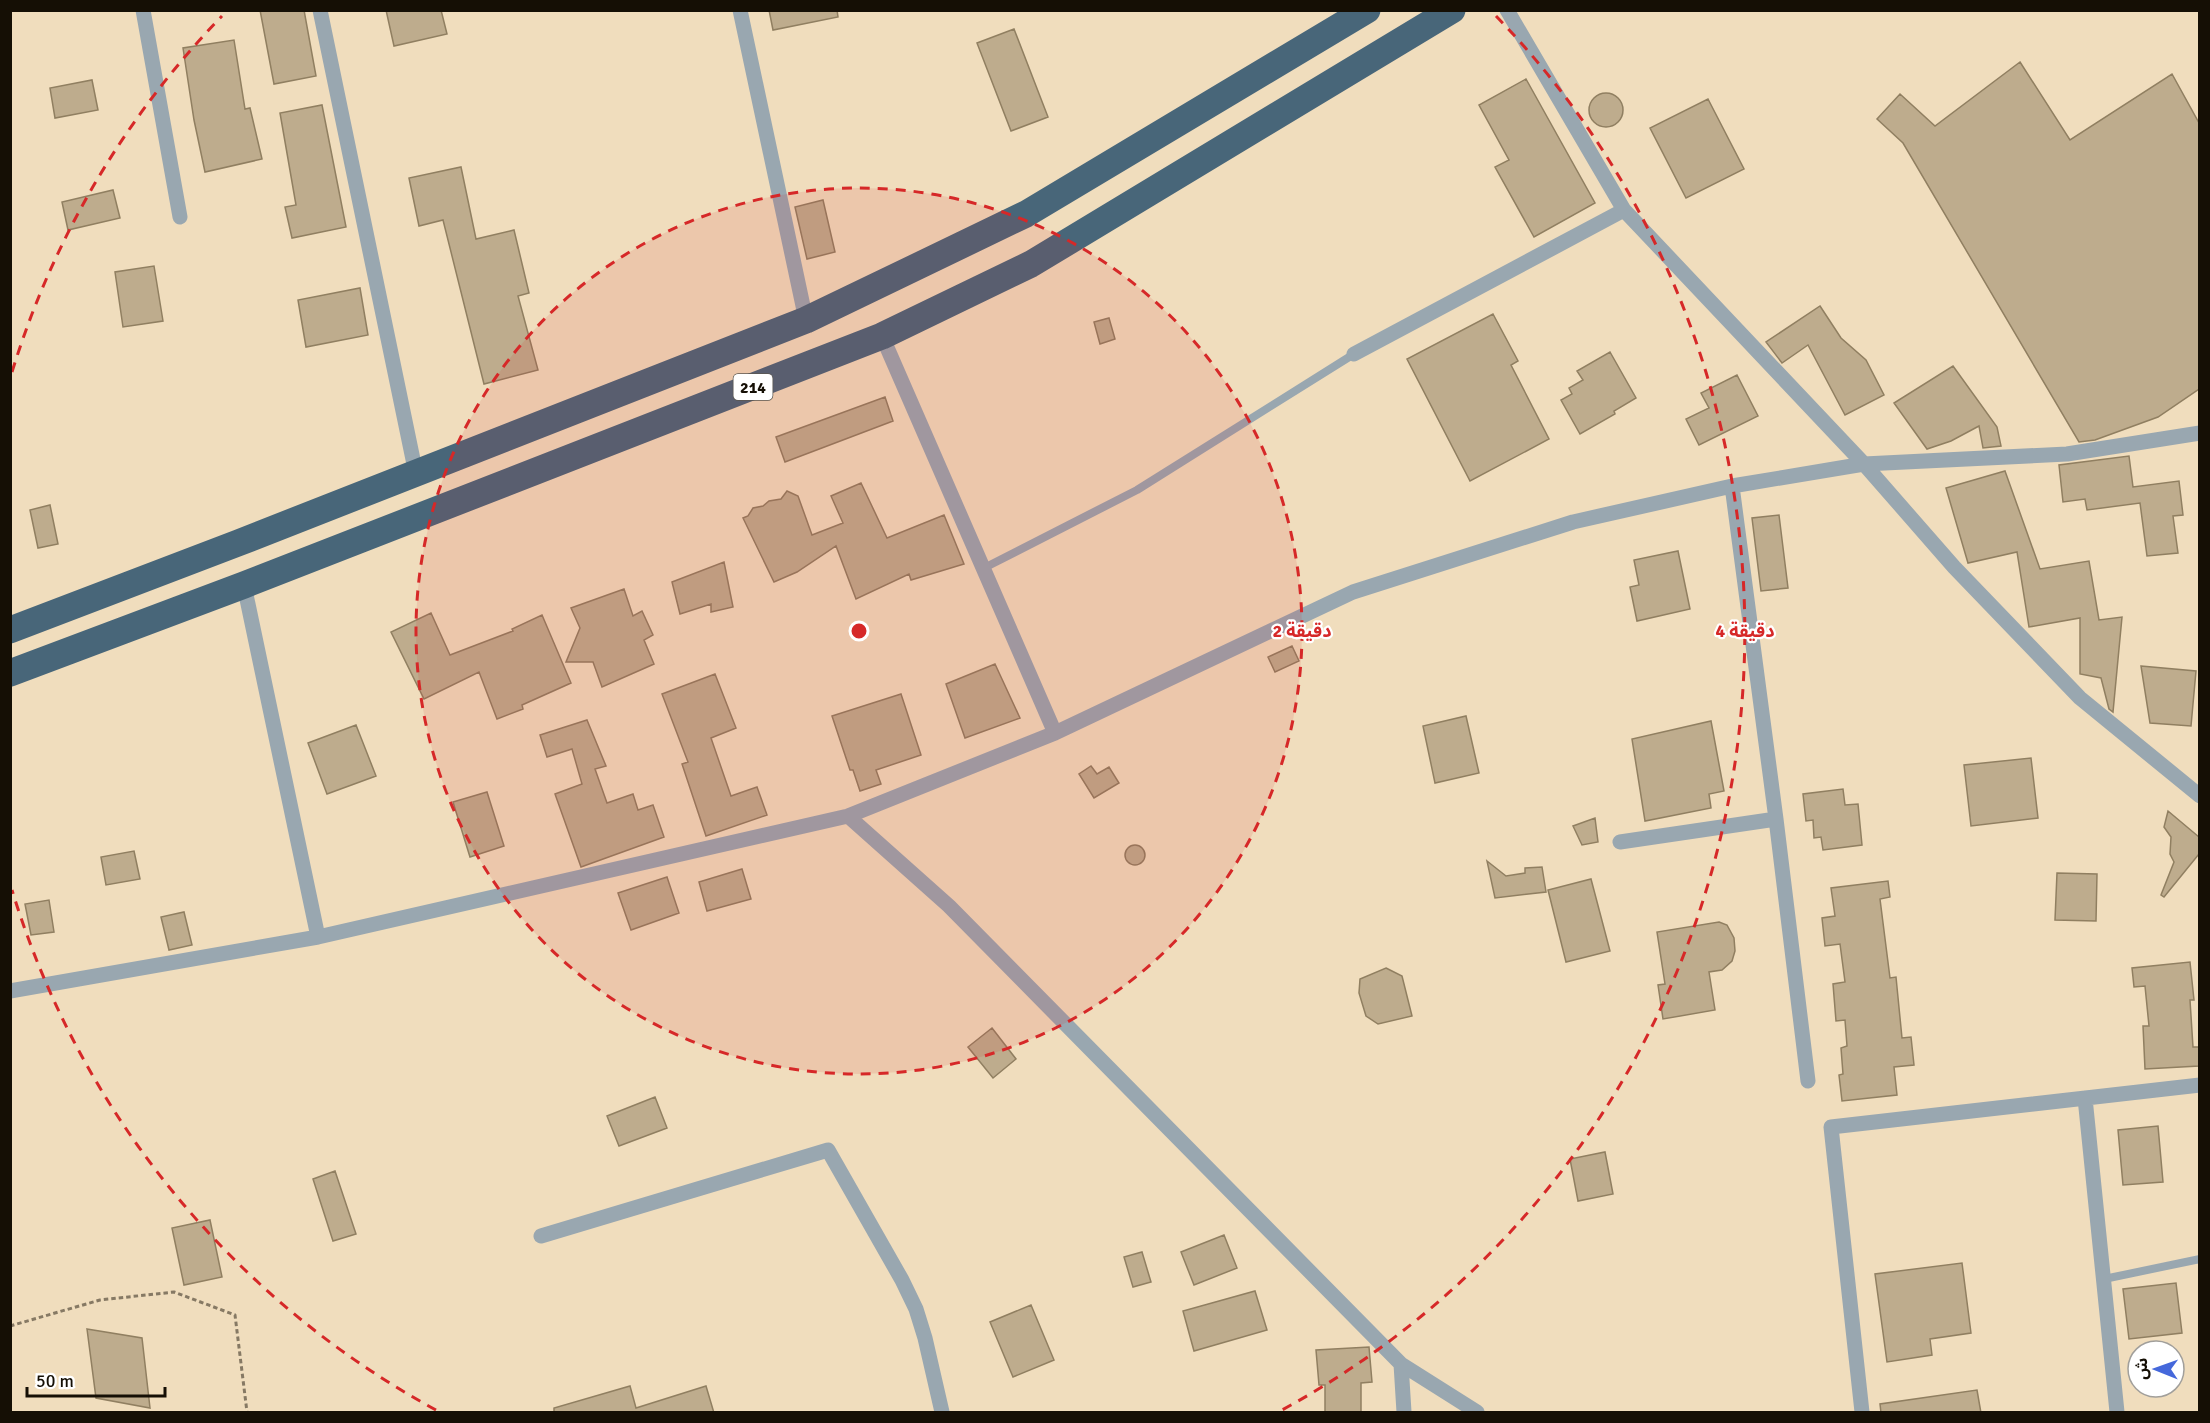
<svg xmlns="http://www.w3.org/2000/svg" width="2210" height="1423" font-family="Signika,'Noto Sans Arabic',sans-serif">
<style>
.building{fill:#beac8d;stroke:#907f61;stroke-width:1.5}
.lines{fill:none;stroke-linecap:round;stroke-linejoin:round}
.path{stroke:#867964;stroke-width:3;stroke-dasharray:4.5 3;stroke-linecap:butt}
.lane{stroke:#99a7b0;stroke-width:8}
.street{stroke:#99a7b0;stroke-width:15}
.highway{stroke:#486679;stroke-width:27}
.ring{fill:none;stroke:#d62828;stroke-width:3;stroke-dasharray:10 8}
.labels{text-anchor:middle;stroke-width:4.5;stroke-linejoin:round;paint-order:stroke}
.shield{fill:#fff;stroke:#5b5750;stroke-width:1.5}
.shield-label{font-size:16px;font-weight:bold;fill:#150f05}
.centre{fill:#d62828;stroke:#fff;stroke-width:3}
.ring-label{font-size:18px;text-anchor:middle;font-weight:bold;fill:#d62828;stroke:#fff;stroke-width:4.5;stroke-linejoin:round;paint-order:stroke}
</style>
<rect width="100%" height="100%" fill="#f0ddbd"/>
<path class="building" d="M260,10h44l12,66 -42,8z
M386,10h55l6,24 -53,12z
M769,10h68l1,7 -65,13z
M1014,29l34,88 -37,14 -34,-88z
M234,40l11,69 5,-1 12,51 -57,13 -11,-52 -11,-72z
M2020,62l50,78 102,-66 27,49v266l-41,28 -63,23 -16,2 -176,-299 -26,-24 23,-25 35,32z
M1526,79l69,124 -61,34 -39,-70 14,-7 -30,-55z
M92,80l6,30 -43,8 -5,-30z
M1589 110a17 17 0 1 1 34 0a17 17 0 1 1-34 0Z
M1708,99l36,70 -58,29 -36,-70z
M322,105l24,122 -54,11 -7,-31 11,-2 -16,-92z
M461,167l15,72 38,-9 15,63 -11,3 20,74 -54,14 -41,-164 -24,6 -10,-48z
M113,190l7,28 -52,12 -6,-28z
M823,200l12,52 -28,7 -12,-52z
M154,266l9,55 -40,6 -8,-55z
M360,288l8,47 -62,12 -8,-47z
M1820,306l21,32 25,22 18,35 -39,20 -37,-70 -26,18 -16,-21z
M1493,314l25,47 -7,4 38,74 -79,42 -63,-122z
M1109,318l6,21 -15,5 -6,-22z
M1610,352l26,46 -22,13 1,3 -35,20 -19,-34 11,-6 -3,-6 14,-8 -6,-9z
M1953,366l44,61 4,19 -18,2 -4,-22 -28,15 -24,8 -33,-46z
M1737,375l21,41 -59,29 -13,-26 23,-11 -8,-15z
M885,397l8,24 -108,41 -9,-25z
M2129,456l4,31 46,-6 4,34 -10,1 5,37 -31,3 -7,-53 -53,7 -2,-11 -22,3 -4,-37z
M2005,471l35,98 49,-8 10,59 23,-3 -9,95 -4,-3 -8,-31 -21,-4v-56l-51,9 -12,-75 -49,11 -22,-75z
M861,483l26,55 57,-23 20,49 -53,16 -2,-6 -53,25 -20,-53 -39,26 -23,10 -31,-64 5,-2 5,-8 10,-2 6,-5 12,-2 6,-8 11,5 14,39 31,-12 -12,-27z
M50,505l8,39 -20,4 -8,-38z
M1779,515l9,73 -27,3 -9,-73z
M1678,551l12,58 -53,12 -7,-34 9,-2 -5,-25z
M724,562l9,45 -22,5v-8l-31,10 -8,-32z
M624,589l9,27 9,-5 11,24 -9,5 10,24 -52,23 -9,-25h-27l14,-34 -9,-20z
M431,613l19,42 63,-24 -1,-2 30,-14 29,68 -49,22 1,4 -26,10 -18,-47 -55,27 -33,-67z
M1292,646l7,15 -24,11 -7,-15z
M995,664l25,54 -55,20 -19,-54z
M2141,666l55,5 -5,55 -41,-3z
M715,674l21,54 -25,10 20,58 26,-9 10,28 -61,21 -24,-72 6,-2 -26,-68z
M901,694l20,61 -45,15 5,14 -21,7 -7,-21h-3l-18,-54z
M1466,716l13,57 -44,10 -12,-57z
M587,720l19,46 -11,3 12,34 26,-9 5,16 15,-5 11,32 -83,30 -26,-73 27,-10 -10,-35 -25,8 -7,-22z
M1711,721l13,70 -15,3 2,14 -66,13 -13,-82z
M356,725l20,51 -49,18 -19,-51z
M2031,758l7,60 -67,8 -7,-61z
M1091,766l6,8 12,-7 10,16 -25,15 -15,-24z
M1843,789l2,16 13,-1 4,41 -39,5 -2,-13 -7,1 -1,-18 -7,1 -3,-27z
M487,792l17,54 -34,11 -17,-55z
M2168,811l31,26v17l-35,43 -3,-2 13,-33 -4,-8 1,-17 -7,-10z
M1595,818l3,24 -16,3 -9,-19z
M1125 855a10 10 0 1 1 20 0a10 10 0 1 1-20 0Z
M134,851l6,28 -34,6 -5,-28z
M1487,861l19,15 19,-3v-5l17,-1 4,25 -51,6z
M742,869l9,30 -44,12 -8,-29z
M2057,873l40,1 -1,47 -41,-1z
M667,877l12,36 -48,17 -13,-37z
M1591,879l19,72 -44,11 -18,-72z
M1888,881l2,16 -10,2 10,79 6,-1 6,61 9,-1 3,28 -20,2 3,28 -55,6 -3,-26 4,-1 -2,-26 6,-2 -2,-26 -9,1 -3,-37 12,-2 -5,-38 -15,2 -3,-28 13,-2 -4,-28z
M49,900l5,32 -23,3 -6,-31z
M184,912l8,33 -23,5 -8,-33z
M1719,922l8,3 7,13 1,13 -3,10 -10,9 -13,2 6,38 -52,9 -5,-34 7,-1 -8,-52z
M2190,962l4,38h-4l3,47h6v19l-54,3 -2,-43h6l-4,-40 -11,1 -2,-19z
M1386,968l16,8 10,40 -34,8 -12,-8 -7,-23 1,-14z
M992,1028l24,31 -23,19 -25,-31z
M655,1097l12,31 -48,18 -12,-30z
M2158,1126l5,56 -40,3 -5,-55z
M1605,1152l8,42 -35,7 -8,-42z
M335,1171l21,63 -23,7 -20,-62z
M210,1220l12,57 -38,8 -12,-57z
M1224,1235l13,33 -43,17 -13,-33z
M1142,1252l9,30 -18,5 -9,-30z
M1962,1263l9,70 -41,6 2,16 -45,7 -12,-88z
M2176,1283l6,50 -53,6 -6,-50z
M1255,1291l12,39 -73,21 -11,-40z
M1031,1305l23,55 -41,17 -23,-55z
M87,1329l55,9 8,70 -54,-10z
M1369,1347l3,35 -11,1v30h-36v-28h-6l-3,-35z
M630,1386l6,22 70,-22 8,27h-160v-5z
M1977,1390l4,23h-100l-1,-9z"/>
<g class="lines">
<path class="path" d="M10,1326l90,-26 74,-8 61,23 12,97"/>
<path class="lane" d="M984,568l153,-78 217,-136
M2104,1279l96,-20"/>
<path class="street" d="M143,10l37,207
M320,10l96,464
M740,10l66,310
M1507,10l117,200 240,254 90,103 126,131 120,98
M882,336l173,397
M1354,354l270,-144
M1732,486l44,333 32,262
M244,585l74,352
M848,816l101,90 452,458 76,48
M1620,842l156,-23
M10,991l308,-54 530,-121 207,-83 298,-141 220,-70 159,-36 132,-22 203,-10 133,-21
M2085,1098l32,314
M541,1236l287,-86 74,130 14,29 9,29 17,74
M1401,1364l3,48
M1862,1412l-31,-285 369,-42"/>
<path class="highway" d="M10,630l228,-87 568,-223 220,-106 341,-204
M10,673l234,-88 638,-249 149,-72 421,-254"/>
</g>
<circle cx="859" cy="631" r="443" fill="#d62828" fill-opacity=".12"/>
<g class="ring">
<circle cx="859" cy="631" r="443"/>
<path d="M436 1410A886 886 0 0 1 12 890M12 372A886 886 0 0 1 222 16M1496 16A886 886 0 0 1 1282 1410"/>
</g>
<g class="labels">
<rect class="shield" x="733.5" y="374" width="39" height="26" rx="4.5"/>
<g class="shield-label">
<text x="753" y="393">214</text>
</g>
</g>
<circle cx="859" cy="631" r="9" class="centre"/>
<g class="ring-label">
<text x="1302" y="637">2 دقيقة</text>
<text x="1745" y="637">4 دقيقة</text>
</g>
<rect width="2210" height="1423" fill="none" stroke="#150f05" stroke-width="24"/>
<g transform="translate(2156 1369) rotate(271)"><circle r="28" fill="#ffffff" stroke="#a19f9b" stroke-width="1.5"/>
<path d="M0-4.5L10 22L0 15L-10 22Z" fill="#4568db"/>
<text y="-9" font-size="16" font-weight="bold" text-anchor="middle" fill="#150f05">ش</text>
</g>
<path d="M27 1387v9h138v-9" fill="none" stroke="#150f05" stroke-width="3"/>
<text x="36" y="1387" font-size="18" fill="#150f05" stroke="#ffffff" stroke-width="4.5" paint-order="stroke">50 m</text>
</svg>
